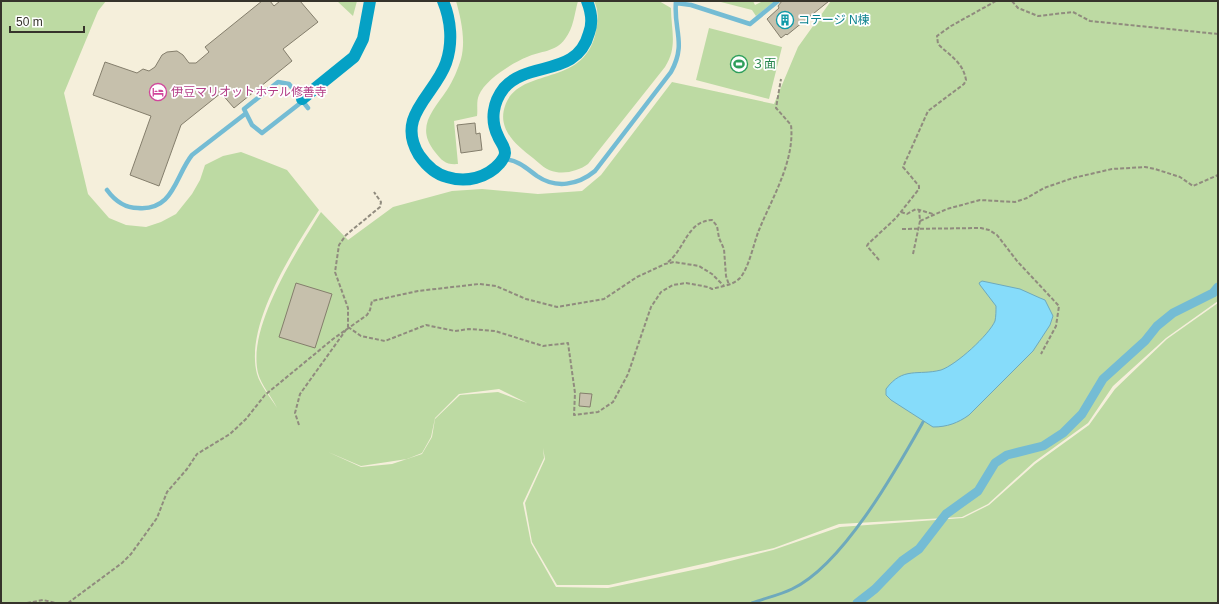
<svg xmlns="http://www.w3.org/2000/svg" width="1219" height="604" font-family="Arial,'Noto Sans JP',sans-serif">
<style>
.green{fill:#bddaa3;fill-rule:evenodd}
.water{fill:#86dcfa;stroke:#6ea9bc}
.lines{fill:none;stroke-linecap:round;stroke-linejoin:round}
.stream{stroke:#6ea9bc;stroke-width:3}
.building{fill:#c6c0ac;stroke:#847e6c}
.path{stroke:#908b7e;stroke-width:2;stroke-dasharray:4 2;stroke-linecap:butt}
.lane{stroke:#74bcd4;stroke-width:4.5}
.street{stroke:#74bcd4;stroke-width:9}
.secondary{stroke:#05a1c5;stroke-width:12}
.labels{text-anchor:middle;stroke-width:3.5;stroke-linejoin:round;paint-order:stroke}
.culture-label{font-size:12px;fill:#0d838f;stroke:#fff;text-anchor:start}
.leisure-label{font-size:12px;fill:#27864d;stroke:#fff;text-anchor:start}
.hotel-label{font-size:12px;fill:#b23c85;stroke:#fff;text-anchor:start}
</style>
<rect width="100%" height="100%" fill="#f5efdb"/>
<path class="green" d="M1,1h105l-8,10 -34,82 24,101 21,24 17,7 20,2 15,-5 15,-8 16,-20 8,-14 5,-15 18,-9 18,-4 46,18 32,40c-25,39 -75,115 -62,164 3,11 14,24 20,34 -5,-11 -16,-23 -19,-35 -11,-47 39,-122 63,-161l27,28 45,-33 59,-16 30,-2 56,5 44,-3 19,-16 71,-93 102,22 24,-57 33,-46h387v300l-52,37 -53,48 -25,37 -54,39 -46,42 -26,13 -123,7 -65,24 -165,37h-52l-25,-43 -7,-39 20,-44 -2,-11 1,10 -21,45 8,40 25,44 52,1 99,-21 66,-17 67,-23 123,-9 26,-13 46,-41 54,-39 26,-36 52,-50 51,-36v300h-1217zM499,389l28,14 -29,-11 -38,3 -25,24 -3,18 -10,17 -30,10 -31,3 -33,-15 33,14 46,-7 15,-6 9,-16 4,-19 24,-24z
M337,1h20l-4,15z
M456,1h122c-4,14 -4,26 -13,38 -9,13 -25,12 -38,18 -15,6 -42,23 -48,38 -3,6 -1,15 -2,21l-23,5 4,43c-12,1 -16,-3 -23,-12 -20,-25 -2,-41 12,-62 6,-9 11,-21 14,-31 5,-19 0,-40 -5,-58z
M594,1h65l12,7c0,22 7,39 -6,59l-77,97c-8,6 -21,10 -32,8 -9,-1 -16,-8 -23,-14 -17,-13 -36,-29 -28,-52 14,-41 80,-17 91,-75 2,-10 3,-21 -2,-30z
M717,1h36l2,4 8,-4h12l-19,15 -4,-6z
M709,28l73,19 -13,52 -73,-19z"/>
<path class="water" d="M982,281l38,8 20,9 5,2 8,16 -3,9 -17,26 -64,64c-11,8 -22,12 -36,12l-42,-27 -5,-5v-6c17,-23 32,-13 55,-19 15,-5 48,-35 54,-49 1,-5 1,-10 1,-15l-16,-21 -1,-2z"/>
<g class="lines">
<path class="stream" d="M752,603c13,-5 28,-8 40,-14 51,-24 104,-119 131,-167"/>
</g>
<path class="building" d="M262,1h8l4,5 6,-5h20l18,21 -35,27 9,12 -58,47 -13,-15 -40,32 -22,61 -29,-11 21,-59 -58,-21 12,-33 32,11 6,-4 6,2 6,-4 7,-12 5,-3 10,-1 6,4 6,8h7l13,-11 -4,-5z
M782,1h47l-42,34 -1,-1 -5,4 -14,-19 12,-11 -1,-2z
M475,123l1,11 4,-1 2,17 -21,3 -4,-28z
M296,283l36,11 -17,54 -36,-11z
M580,393l12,1 -2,13 -11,-1z"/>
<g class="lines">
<path class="path" d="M1012,1l6,7 20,8 35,-4 17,9 128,13
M901,212l6,2 9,-5 17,5
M920,221l27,-12 33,-9 35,2 12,-4 17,-10 29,-10 39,-9 33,-2 10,2 25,8 13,9 25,-11
M902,229l79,-1 8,2 8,5 20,26 42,45 -3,20 -15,28
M913,254l7,-33 -1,-12
M879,260l-12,-14 1,-2 28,-26 23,-29v-3l-16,-19 25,-56 36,-27 2,-4c-3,-18 -16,-24 -28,-36l-1,-8 14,-10 45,-25
M668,262c17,-13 19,-41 44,-42l5,6 2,12 5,11 2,27 3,9
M348,327l13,9 24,5 41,-16 29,6 14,-2 26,2 48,15 25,-3 7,50 -1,22 24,-3 15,-10 15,-28 23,-67 10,-15 12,-7 13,-2 22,4 4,2c9,-3 20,-3 28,-11 9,-10 14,-36 19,-48 13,-32 36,-69 32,-105l-15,-17 5,-29
M299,425l-4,-12 5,-19 48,-67v-19l-13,-36 4,-27 7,-10 34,-28 1,-5 -7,-10
M27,603l16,-3 13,3
M68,603l54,-40 9,-9 26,-36 10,-26 20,-23 10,-15 33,-20 16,-15 19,-24 68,-56 34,-24 3,-5 2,-9 46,-10 61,-7 17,2 30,13 31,8 47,-8 33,-22 28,-13 9,-2 25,4 13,8 12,12"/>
<path class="lane" d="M676,3l15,2 59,19 28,-23
M303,101l-41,32 -10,-8 -8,-16 34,-27 11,2 19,24
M505,159c14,2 21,9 32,17 19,13 41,9 58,-5l76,-99c16,-29 2,-42 5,-71
M107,190c8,11 18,18 31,18 36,3 37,-32 54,-53l53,-41"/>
<path class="street" d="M857,603l18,-14 27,-28 17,-12 27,-35 32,-23 17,-28 12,-8 36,-9 20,-13 19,-19 21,-35 42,-38 12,-15 16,-13 40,-20 5,-6"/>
<path class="secondary" d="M443,1c8,19 10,42 3,62 -11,32 -51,53 -27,92 7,10 16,19 28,22 19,6 40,1 53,-14 2,-3 5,-6 5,-10 0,-7 -5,-11 -7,-17 -8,-16 -5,-34 6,-48 24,-28 73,-10 85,-55 4,-10 2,-22 -2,-32
M302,99l52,-42 9,-18 7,-38"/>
</g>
<defs>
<g id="building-ring" transform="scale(0.9)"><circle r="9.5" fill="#fff" stroke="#0f9aa8" stroke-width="1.5"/><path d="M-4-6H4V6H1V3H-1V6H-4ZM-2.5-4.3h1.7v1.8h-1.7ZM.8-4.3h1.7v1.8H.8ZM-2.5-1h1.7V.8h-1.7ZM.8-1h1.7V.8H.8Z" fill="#0f9aa8"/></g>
<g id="stadium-ring" transform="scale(0.9)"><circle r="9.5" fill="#fff" stroke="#2e9e5b" stroke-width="1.5"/><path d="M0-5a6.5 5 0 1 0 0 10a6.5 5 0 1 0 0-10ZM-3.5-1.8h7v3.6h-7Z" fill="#2e9e5b"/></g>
<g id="hotel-ring" transform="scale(0.9)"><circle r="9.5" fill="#fff" stroke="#d1479c" stroke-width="1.5"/><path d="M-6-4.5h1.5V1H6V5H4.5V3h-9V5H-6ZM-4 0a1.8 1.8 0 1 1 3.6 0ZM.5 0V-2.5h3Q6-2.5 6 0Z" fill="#d1479c"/></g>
</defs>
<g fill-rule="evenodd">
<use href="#building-ring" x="785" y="20"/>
<use href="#stadium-ring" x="739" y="64"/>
<use href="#hotel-ring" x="158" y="92"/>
</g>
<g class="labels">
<g class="culture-label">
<text x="798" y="24">コテージ N棟</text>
</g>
<g class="leisure-label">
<text x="752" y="68">３面</text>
</g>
<g class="hotel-label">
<text x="171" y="96">伊豆マリオットホテル修善寺</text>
</g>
</g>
<rect width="1219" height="604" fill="none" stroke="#36332b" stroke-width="4"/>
<path d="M10 26v6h74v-6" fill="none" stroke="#36332b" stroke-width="2"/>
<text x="16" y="26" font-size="12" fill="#36332b" stroke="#ffffff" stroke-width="3" paint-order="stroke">50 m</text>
</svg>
